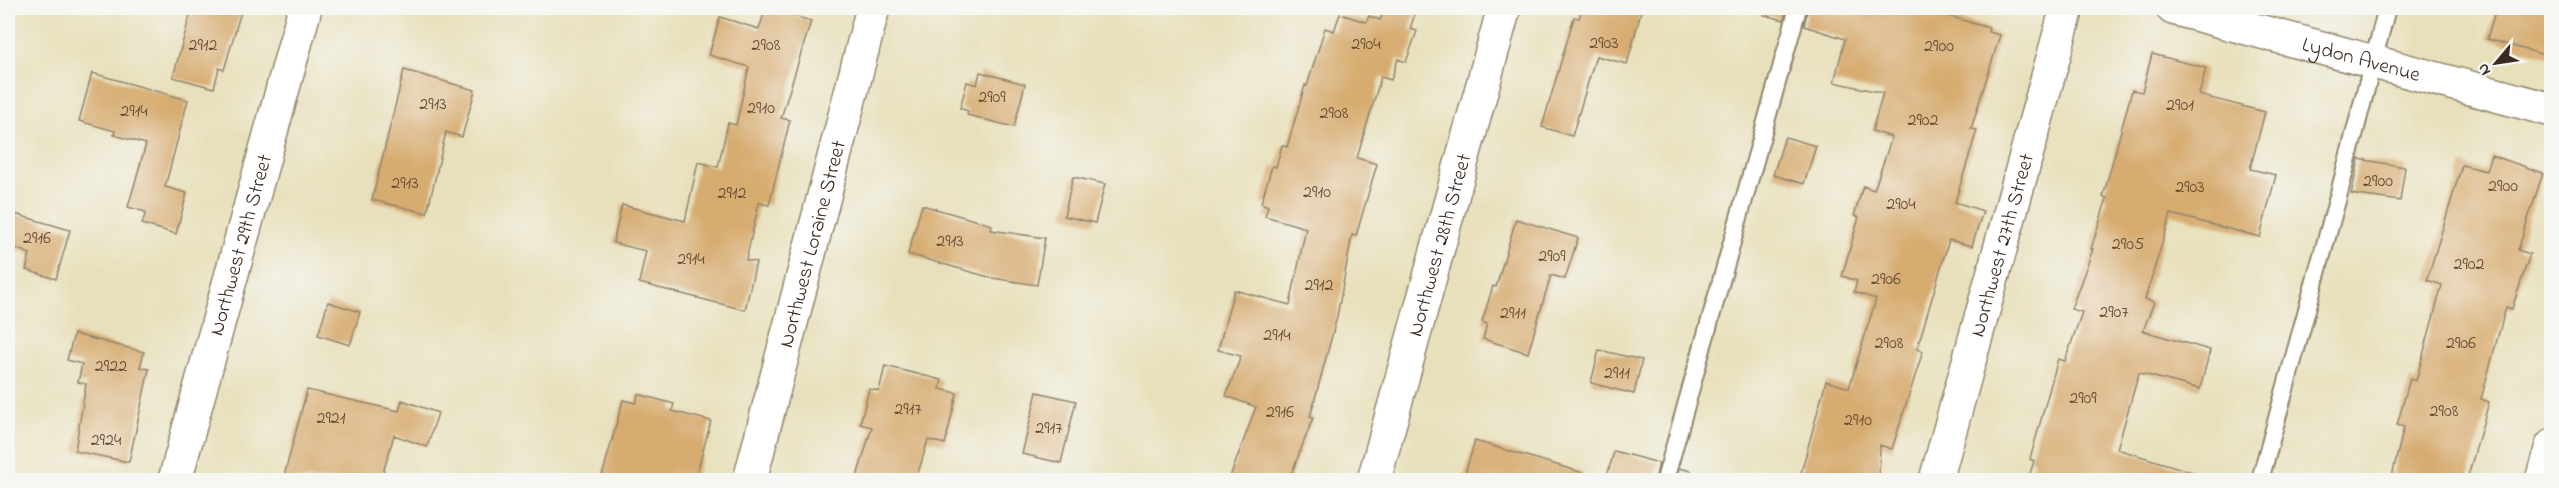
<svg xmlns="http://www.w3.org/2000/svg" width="2559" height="488" font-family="'Indie Flower',sans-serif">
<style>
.building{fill:#d7ac71}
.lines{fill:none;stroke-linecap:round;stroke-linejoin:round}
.service-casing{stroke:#92856c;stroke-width:20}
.minor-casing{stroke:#92856c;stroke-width:36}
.secondary-casing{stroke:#92856c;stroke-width:36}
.service{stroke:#fff;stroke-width:16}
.minor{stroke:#fff;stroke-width:33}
.secondary{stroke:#fff;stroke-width:33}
.labels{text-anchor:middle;stroke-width:4.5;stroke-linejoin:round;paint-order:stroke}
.number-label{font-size:18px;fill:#624a33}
.street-label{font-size:21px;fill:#3b2a1e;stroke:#f6f6f2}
</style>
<rect width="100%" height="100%" fill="#f6f6f2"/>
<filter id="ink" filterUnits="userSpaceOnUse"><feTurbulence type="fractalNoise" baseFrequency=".0167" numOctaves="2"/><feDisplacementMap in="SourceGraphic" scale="12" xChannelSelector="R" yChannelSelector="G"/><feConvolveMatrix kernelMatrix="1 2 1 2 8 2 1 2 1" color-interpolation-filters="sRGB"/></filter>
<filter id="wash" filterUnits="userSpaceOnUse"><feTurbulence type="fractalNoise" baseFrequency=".008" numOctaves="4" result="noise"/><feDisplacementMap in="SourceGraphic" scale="24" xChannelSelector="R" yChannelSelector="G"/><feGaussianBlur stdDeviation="1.35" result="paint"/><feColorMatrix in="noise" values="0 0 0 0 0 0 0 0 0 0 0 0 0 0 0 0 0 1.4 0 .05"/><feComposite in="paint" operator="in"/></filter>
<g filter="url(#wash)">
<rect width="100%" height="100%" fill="#e8e0bb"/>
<g id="blocks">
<path class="building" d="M192,8h50l-18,62 -5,-2 -5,20 -41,-11z
M766,8l45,13 -30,97 9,2 -21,85 -10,-2 -13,57 10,2 -11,48 -106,-27 7,-32 -33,-8 9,-38 63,16 13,-59 20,5 10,-44 8,2 13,-58 -40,-12 11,-38 39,12z
M1385,8h11l19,5 -5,16 7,2 -11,31 -8,-3 -7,21 -10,-3 -24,81 20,6 -21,72 -4,-1 -15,82 -27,100 3,1 -24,62h-60l27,-73 -30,-11 15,-40 -23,-6 16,-60 56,15 16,-77 -41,-12 3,-10 -7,-3 11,-37 4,1 6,-22 5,2 18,-62 2,1 18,-58 9,3 6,-17 26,8 3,-6 11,4z
M1582,8h60l-15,56 -31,-8 -24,80 -30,-9 32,-110 5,1z
M1765,8h22l-3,12 -20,-5z
M1808,8h114l67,20 -1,4 12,3 -29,94 6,1 -22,72 28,9 -11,35 -23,-6 -32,109 6,2 -31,98 -12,-4 -1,35h-80l27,-99 23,7 27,-89 -22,-7 3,-11 -15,-5 17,-59 -5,-1 9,-30 11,4 18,-53 -20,-6 11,-38 -49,-11 11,-43 -41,-13z
M2496,8h56v49l-65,-18z
M2152,54l54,14 -7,27 66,17 -15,57 26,6 -16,62 -89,-23 -26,85 9,3 -11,29 67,19 -10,39 -61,-16 -22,76 82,25 -1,6h-170l6,-19 -4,-2 28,-100 7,2 17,-49 -11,-3 22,-60h-2l16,-51 -4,-1 29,-107 10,2z
M404,70l71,20 -13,47 -16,-5 -19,81 -55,-13z
M980,72l45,12 -11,43 -47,-12 1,-4 -8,-3 7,-26 10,3z
M92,73l96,27 -23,87 22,6 -11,41 -34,-10 4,-12 -18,-5 18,-63 -32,-9 1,-4 -36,-10z
M1785,137l31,9 -12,38 -31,-9z
M2491,155l52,18 -25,77 12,4 -18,55 -6,-2 -25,92 8,3 -22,78h-76l13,-53 -7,-2 13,-46 6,2 26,-96 -15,-5 35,-115 24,6z
M2359,159l46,8 -5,34 -49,-7z
M1073,177l32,7 -10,39 -31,-7z
M922,205l70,20 -1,5 54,8 -8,47 -45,-7 -84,-24z
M8,212l62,18 -14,49 -30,-9 4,-16 -22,-9z
M1516,219l62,19 -13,41 -14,-4 -23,78 -45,-14 4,-15 -5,-2 11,-36 3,1z
M328,302l32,10 -10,33 -32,-10z
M74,334l70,18 -4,15 9,2 -20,93 -54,-11 11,-67 -8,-2 4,-18 -15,-4z
M1599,350l43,10 -8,34 -43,-11z
M885,366l57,14 -2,9 17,4 -12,51 -17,-4 -12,40h-60l16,-53 -12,-3 9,-35 10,2z
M307,390l92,21 3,-11 36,13 -11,34 -33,-12 -13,45h-98z
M1037,392l39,9 -15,62 -39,-9z
M638,394l36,10 -2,7 39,10 -16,59h-94l22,-80 13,3z
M1475,441l109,32 -1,7h-120z
M1614,451l45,12 -4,17h-49z
M1679,468l12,3 -1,9h-14z"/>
</g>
</g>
<g filter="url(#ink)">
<use href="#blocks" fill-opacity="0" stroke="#92856c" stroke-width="1.5"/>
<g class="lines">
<g class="service-casing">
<path id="service" d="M1665,480l133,-472
M2260,480l78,-283 49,-189"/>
</g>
<g class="minor-casing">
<g id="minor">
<path id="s1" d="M2173,8l379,102"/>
<path id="s2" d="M175,480l130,-472"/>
<path id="s3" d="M750,480l123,-472"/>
<path id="s4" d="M1374,480l130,-472"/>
<path id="s5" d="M1936,480l131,-472"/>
</g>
</g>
<g class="secondary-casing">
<path id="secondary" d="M2542,480l10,-34"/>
</g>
<use href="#service" class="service"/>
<use href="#minor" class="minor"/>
<use href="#secondary" class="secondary"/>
</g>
</g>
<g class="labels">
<g class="number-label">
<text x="1604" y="48">2903</text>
<text x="1366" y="49">2904</text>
<text x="203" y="50">2912</text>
<text x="766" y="50">2908</text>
<text x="1939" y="51">2900</text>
<text x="992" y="102">2909</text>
<text x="433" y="109">2913</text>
<text x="2180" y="110">2901</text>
<text x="761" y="113">2910</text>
<text x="134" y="116">2914</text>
<text x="1334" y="118">2908</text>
<text x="1923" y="125">2902</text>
<text x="2378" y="186">2900</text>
<text x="405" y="188">2913</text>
<text x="2503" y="191">2900</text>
<text x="2190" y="192">2903</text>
<text x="1317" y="197">2910</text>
<text x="732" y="198">2912</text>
<text x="1901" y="209">2904</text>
<text x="37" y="243">2916</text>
<text x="950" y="246">2913</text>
<text x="2128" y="249">2905</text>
<text x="1552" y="261">2909</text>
<text x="691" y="264">2914</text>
<text x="2469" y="269">2902</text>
<text x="1886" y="284">2906</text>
<text x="1319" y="290">2912</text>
<text x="2114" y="317">2907</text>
<text x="1513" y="318">2911</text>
<text x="1277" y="340">2914</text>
<text x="1889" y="348">2908</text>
<text x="2461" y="348">2906</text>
<text x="111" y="371">2922</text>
<text x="1617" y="378">2911</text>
<text x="2083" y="403">2909</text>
<text x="908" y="414">2917</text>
<text x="2444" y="416">2908</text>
<text x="1280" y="417">2916</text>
<text x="331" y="423">2921</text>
<text x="1858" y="425">2910</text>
<text x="1049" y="433">2917</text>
<text x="106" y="445">2924</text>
</g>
<g class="street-label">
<text dy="7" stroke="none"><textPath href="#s1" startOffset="195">Lydon Avenue</textPath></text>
<text dy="7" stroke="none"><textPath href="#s2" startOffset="244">Northwest 29th Street</textPath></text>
<text dy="7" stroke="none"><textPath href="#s3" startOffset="244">Northwest Loraine Street</textPath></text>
<text dy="7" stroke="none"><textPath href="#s4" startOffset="244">Northwest 28th Street</textPath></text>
<text dy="7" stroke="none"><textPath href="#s5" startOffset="244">Northwest 27th Street</textPath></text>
</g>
</g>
<rect width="2559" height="488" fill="none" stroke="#f6f6f2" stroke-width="30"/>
<g transform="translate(2496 63) rotate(241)" stroke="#f6f6f2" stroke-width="4.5" paint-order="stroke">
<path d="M0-4.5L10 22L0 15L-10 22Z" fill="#3b2a1e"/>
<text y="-9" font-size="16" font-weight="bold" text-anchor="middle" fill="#3b2a1e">N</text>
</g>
</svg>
